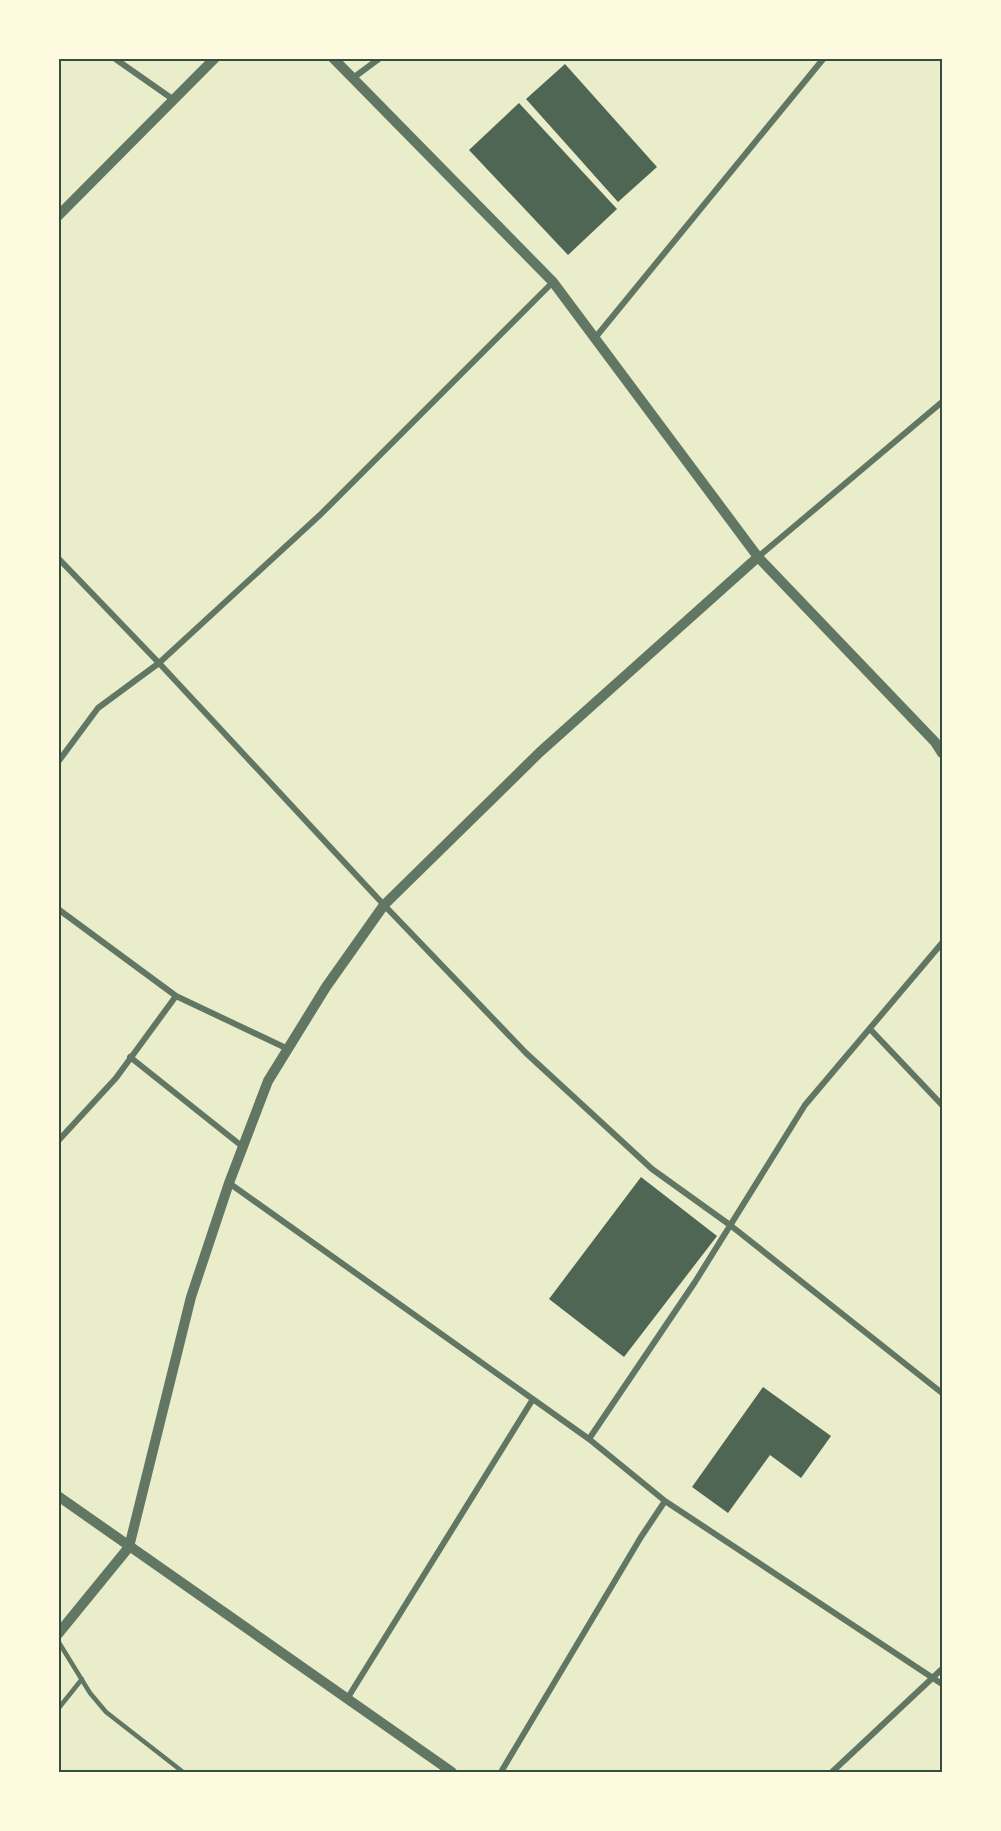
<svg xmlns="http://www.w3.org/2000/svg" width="1001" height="1831" font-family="Ubuntu,sans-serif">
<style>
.building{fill:#4f6655}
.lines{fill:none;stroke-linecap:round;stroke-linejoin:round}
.service{stroke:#617663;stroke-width:4.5}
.minor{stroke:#617663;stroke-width:6}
.tertiary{stroke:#617663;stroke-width:10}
.neatline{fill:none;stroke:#344e41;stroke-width:2}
</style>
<rect width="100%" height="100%" fill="#e9edc9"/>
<path class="building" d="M565,64l92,103 -39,35 -92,-103z
M519,103l98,106 -49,46 -99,-105z
M641,1177l76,59 -93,121 -75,-58z
M763,1387l68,49 -30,42 -31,-23 -42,58 -36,-26z"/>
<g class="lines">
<path class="service" d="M58,1641l32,52 16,19 77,60
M58,1709l24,-30"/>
<path class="minor" d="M114,58l60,42
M353,78l27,-20
M595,338l229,-280
M758,557l184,-155
M58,558l101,105 225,242 142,148 126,116 78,56 212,168
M58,762l40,-54 61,-45 162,-149 232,-232
M58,909l118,87 112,53
M870,1029l72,76
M130,1057l113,90
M58,1141l58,-63 60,-82
M229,1183l360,256 76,62 277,183
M589,1439l106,-157 110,-177 137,-162
M347,1699l186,-300
M501,1772l140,-235 24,-36
M832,1772l110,-103"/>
<path class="tertiary" d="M333,58l220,224 205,275 177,185 7,11
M58,216l157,-158
M58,1496l394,276
M58,1634l71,-87 62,-250 38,-114 39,-102 58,-94 58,-82 156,-153 218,-195"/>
</g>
<rect width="1001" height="1831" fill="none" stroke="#fefae0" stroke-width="120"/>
<rect x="60" y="60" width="881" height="1711" class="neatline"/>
</svg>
